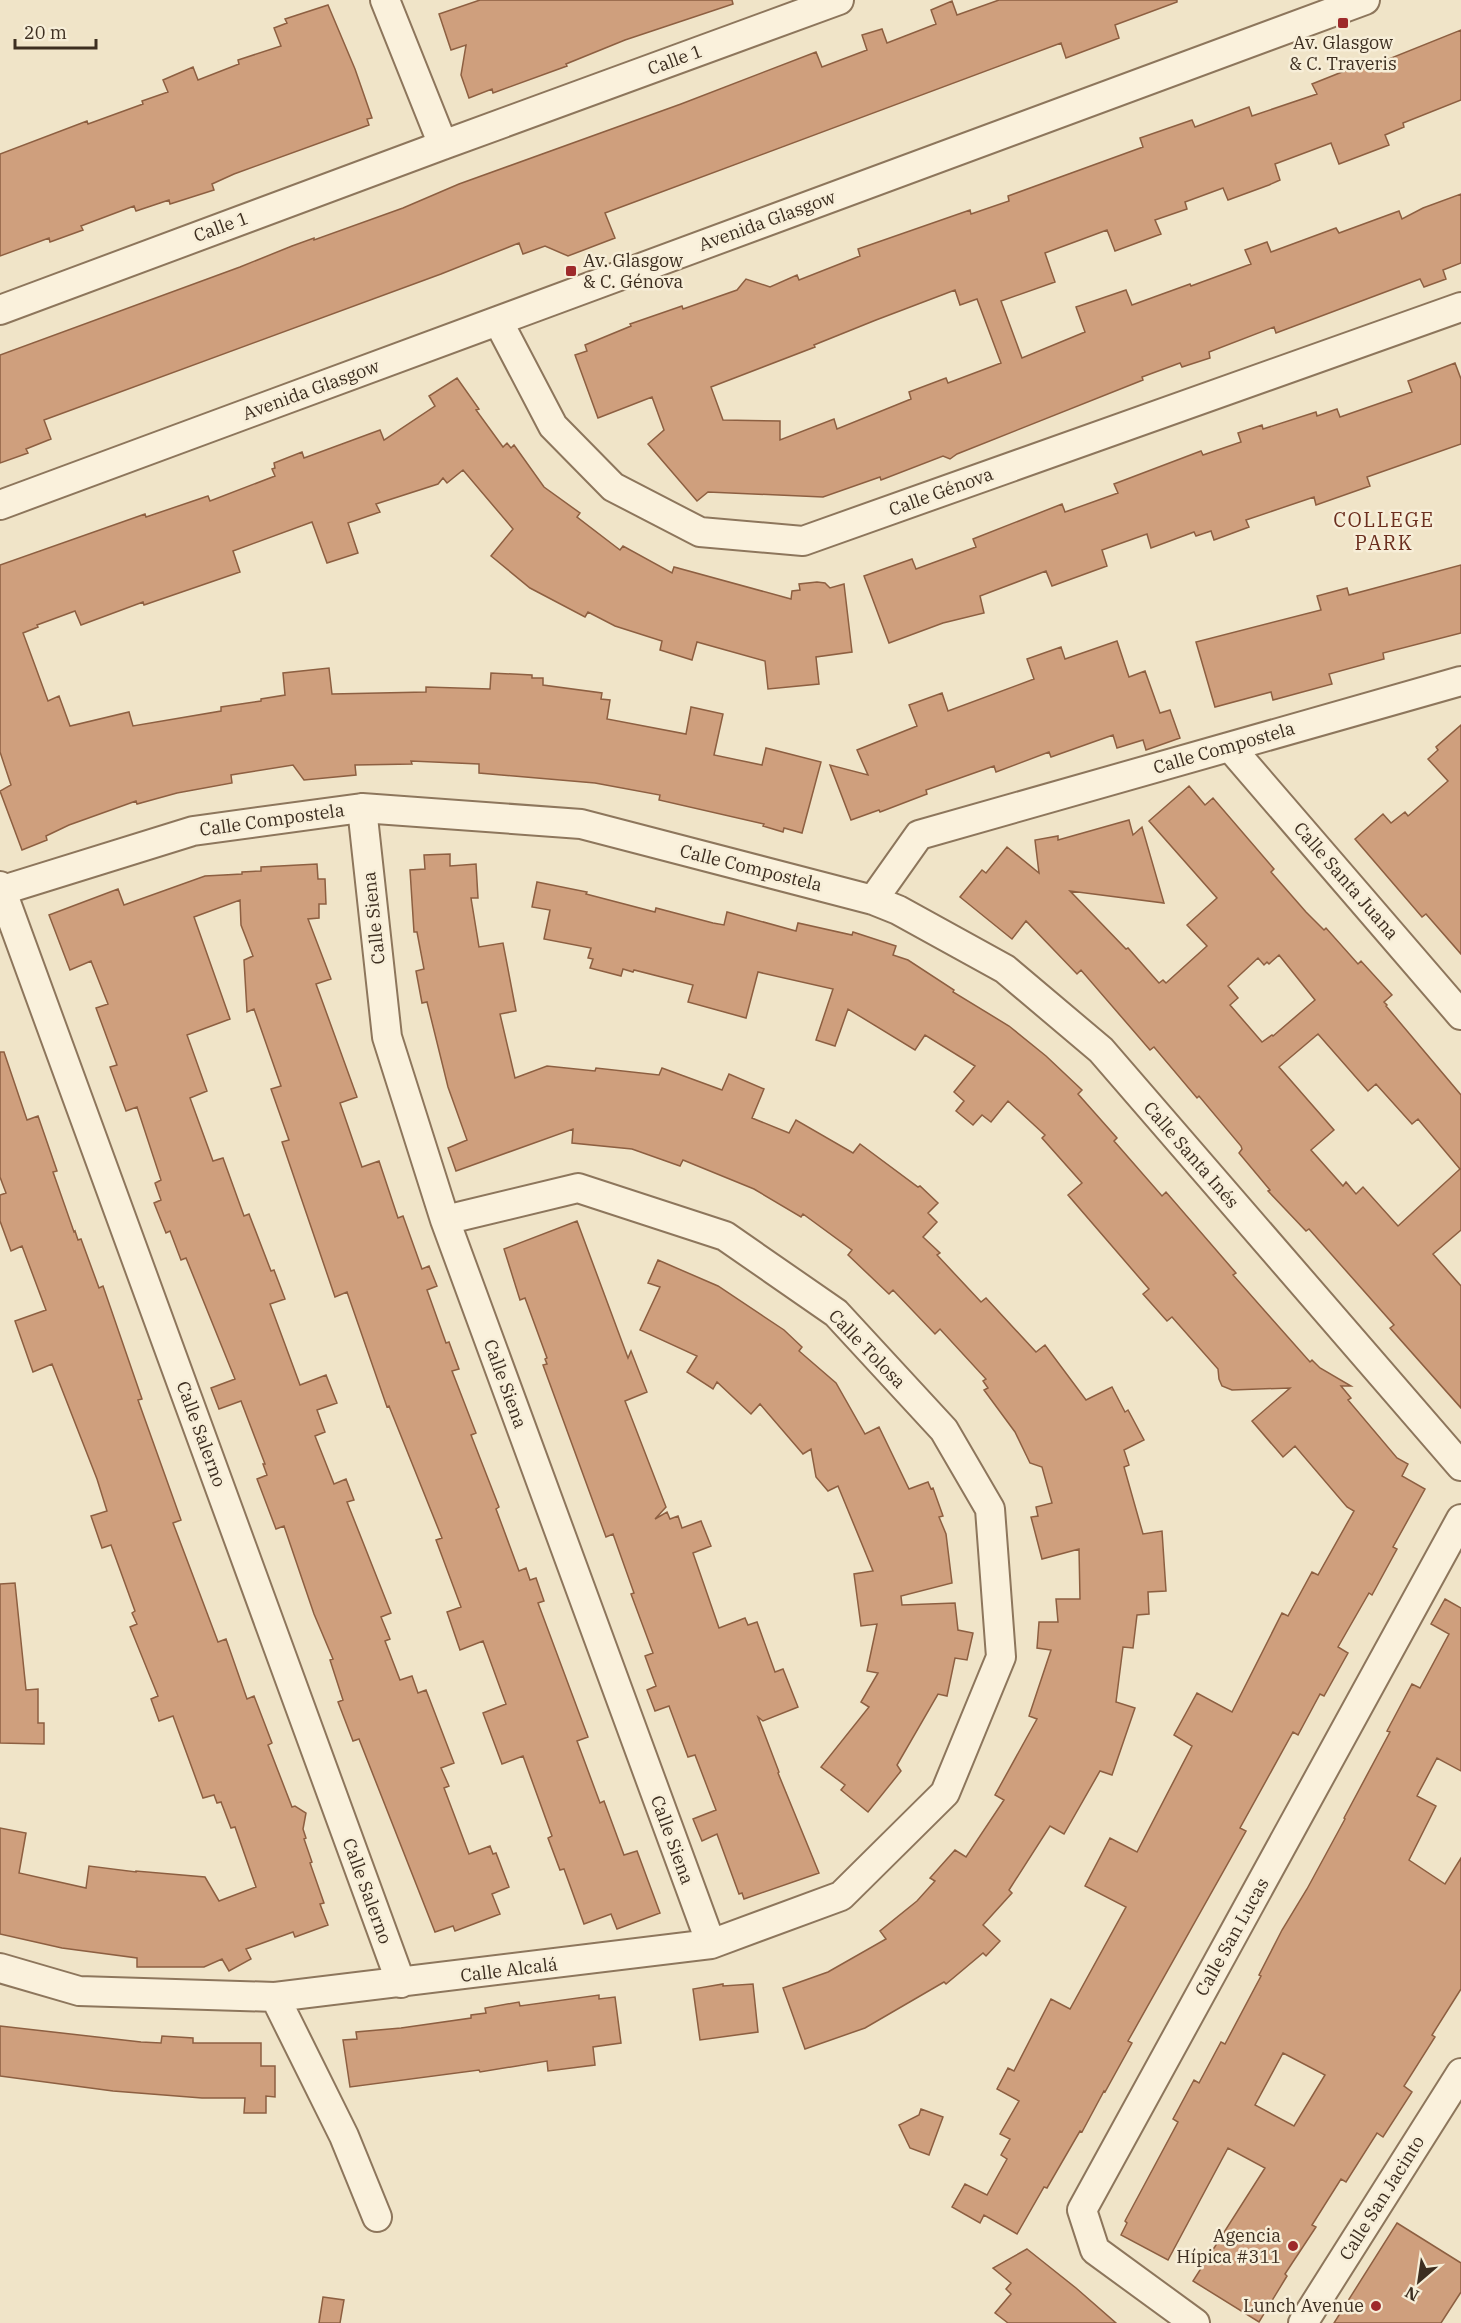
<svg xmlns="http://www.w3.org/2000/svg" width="1461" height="2323" font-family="'IBM Plex Serif',serif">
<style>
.building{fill:#cf9f7d;stroke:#8d5f41;stroke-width:1.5;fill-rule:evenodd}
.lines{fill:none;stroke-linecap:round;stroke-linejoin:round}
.minor-casing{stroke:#8d765c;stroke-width:32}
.minor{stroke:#faf1dc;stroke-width:28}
.poi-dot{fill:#9e2a2b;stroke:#f7eed8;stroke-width:2}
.labels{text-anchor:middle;stroke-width:5;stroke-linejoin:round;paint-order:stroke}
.poi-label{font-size:18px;fill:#3d2e20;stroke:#f7eed8;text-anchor:end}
.street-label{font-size:18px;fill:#3d2e20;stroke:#f7eed8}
.neighbourhood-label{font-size:20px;letter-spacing:1.5px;fill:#6b2e1e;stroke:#f7eed8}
</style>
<rect width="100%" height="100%" fill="#f0e4c8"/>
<path class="building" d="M480,0h252l1,4 -108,36 -59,24 1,2 -74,27 -1,-4 -23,9 -8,-23 5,-30 -15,5 -12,-36z
M999,0h178v2l-62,23 4,13 -53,20 -5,-15 -456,170 10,25 -47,18 -23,-10 -22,8 -4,-11 -78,31 -397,146 7,19 -25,10 2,4 -28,10v-108l240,-88 52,-21 22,-8v2l89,-32 56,-24 222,-80 135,-52 6,15 45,-17 -5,-15 20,-6 5,14 49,-19 -5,-14 21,-9 5,14z
M328,5l27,64 17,49 -5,1 2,6 -135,49 -22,10 2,6 -44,14 -1,-4 -33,11 -2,-5 -53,20 2,4 -33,12 -1,-4 -49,18v-102l87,-33 1,3 55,-20 -1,-3 26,-9 -5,-12 30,-13 5,13 41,-16 -1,-4 43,-14 -7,-18 13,-5 -2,-4z
M1461,30v70l-58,23 1,4 -19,8 4,10 -50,19 -8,-21 -56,21 5,16 -11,5 -41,15 -5,-12 -38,14 2,7 -32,11 6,14 -46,17 -8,-21 -62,23 10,29 -54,19 21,57 63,-26 -9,-25 50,-17 6,15 58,-21 1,2 60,-22 -6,-14 22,-8 4,10 65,-24 3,5 60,-22 3,8 21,-11 38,-14v69l-18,7 3,9 -22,8 -4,-8 -144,54 -2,-6 -65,25 1,6 -28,9 -2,-4 -38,14 1,3 -186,74 -7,5 -7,-3 -62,24 -1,-3 -57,20 -115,-5 -11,9 -49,-57 16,-14 -12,-33 -54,21 -23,-63 12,-4 -2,-6 46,-19 -1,-2 52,-18 1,3 54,-19 9,-11 24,8 27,-12 2,5 61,-24 -2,-7 112,-39 1,4 38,-13 -1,-5 135,-49 -3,-9 52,-18 3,7 54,-20 3,9 65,-22 -5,-10 50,-20 2,5zM955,290l5,15 17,-6 24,64 -53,20 -2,-5 -37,14 2,7 -74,30 -3,-10 -54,21v-19l-57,-1 -12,-33 104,-40 -1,-2 62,-25z
M1455,363l6,16v65l-94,33 3,9 -54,19 -2,-8 -68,23 3,7 -35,13 -3,-9 -15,5 -2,-4 -43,16 -4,-14 -45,16 5,16 -55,20 -6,-15 -66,25 4,17 -41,10 -54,20 -25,-67 48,-17 4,10 60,-22 -3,-8 89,-35 3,8 53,-19 -4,-9 87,-33 2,4 38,-13 -3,-9 24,-8 1,4 53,-17 1,4 20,-7 3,8 72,-25 -4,-11z
M457,378l22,31 -3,1 27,37 4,-4 4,5 3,-3 30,42 36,26 -3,4 43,33 3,-4 49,27 2,-6 117,32 1,-8 8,-1 -1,-6 18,-2 8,1 5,5 14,-4 8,68 -36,5 3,27 -51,5 -3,-28 -68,-19 -5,18 -32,-10 2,-9 -47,-15 -27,-14 -3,5 -55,-29 -39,-32 22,-27 -50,-59 -16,13 -4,-5 -5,6 -62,20 4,8 -32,11 10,30 -31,10 -15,-41 -79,29 7,21 -96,33 -1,-3 -62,23 -6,-14 -38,14 1,2 -15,6 25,68 11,-5 11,30 59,-14 4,14 88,-15v-4l40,-6v-2l24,-4 -2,-22 46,-5 3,26 94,-2v-5l64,2 1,-16 41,2v3h11v7l59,8 -1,6 9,1 -3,19 79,15 5,-27 32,7 -9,41 48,10 4,-17 55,14 -19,71 -18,-5 -1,4 -20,-6 1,-2 -105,-24 1,-5 -65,-12 -116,-10v-9l-68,-3 1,3 -57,1 1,10 -52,5 -11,-15 -62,10 1,8 -55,10 -40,11 -1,-3 -67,24 -23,11 1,4 -25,10 -22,-59 11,-6 -11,-33v-187l145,-51 1,3 62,-21 2,5 65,-25 -3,-7 3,-1 -1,-5 28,-11 2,6 76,-28 4,10 51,-34 -6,-10z
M1461,565v68l-78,20 1,6 -55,15 3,10 -59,16 -2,-8 -56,15 -19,-65 125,-32 -4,-14 30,-8 2,7z
M1117,641l12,36 16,-6 15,42 10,-3 10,28 -34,12 -3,-10 -26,8 -4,-13 -62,22 -2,-5 -53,20 -2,-6 -68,24 1,4 -47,18 -1,-2 -28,10 -21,-55 38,10 -11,-25 60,-24 -8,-21 33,-12 6,18 86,-32 -7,-20 34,-12 4,12z
M1461,725v229l-35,-40 -4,3 -67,-78 28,-25 8,9 14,-11 3,4 40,-35 -20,-22 10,-9 -2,-3z
M1189,786l16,19 8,-7 61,71 -3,3 35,40 18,18 2,-2 32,36 3,-3 31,34 -8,7 3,3 -1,1 75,89v135l-28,24 28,32v122l-71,-80 4,-3 -85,-96 -3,2 -38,-40 2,-1 -31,-37 3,-4 -1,-3 -42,-50 -2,2 -43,-51 -4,3 -69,-80 -4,4 -51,-53 -14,18 -52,-42 22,-27 4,3 21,-26 32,26 -4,-33 23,-4v4l71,-20 4,15 9,-8 22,76 -94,-12 56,58 2,-1 31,35 4,-3 3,3 41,-37 -20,-21 30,-27 -68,-77zM1279,955l36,45 -42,36 -1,-1 -10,7 -32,-37 8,-7 -10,-12 30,-28 6,7 3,-3 2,2zM1318,1034l50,57 8,-7 36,40 6,-5 42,50 -62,57 -35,-39 -7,7 -10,-12 -3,4 -32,-36 23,-20 -55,-63z
M450,854v12l26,-2 2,34h-7l8,49 24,-4 13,68 -16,3 15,64 32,-12 48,5 1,-3 63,7 3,-7 60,22 7,-16 35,15 -12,29 37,15 7,-13 57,33 7,-9 58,43 2,-1 18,17 -10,10 9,9 -14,15 17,16 -3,2 44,47 5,-4 50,54 9,-7 41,55 26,-13 13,25 3,-2 16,30 -20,10 5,15 -5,2 19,67 19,-3 4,60 -18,1 1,22 -12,1 -4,33 -10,-1 -7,55 19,6 -23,67 -12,-4 -36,63 -14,-8 -41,64 3,3 -29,32 17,16 -14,15 -3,-3 -37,31 -2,-2 -79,46 -60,21 -22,-61 45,-16 58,-33 -6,-8 37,-30 18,-20 -5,-3 25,-28 11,7 38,-57 -9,-5 42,-76 -8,-3 22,-66 -14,-2 2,-26h19l-2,-23h24l-1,-50 -37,10 -11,-42 7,-1 -2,-9 16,-4 -10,-36 -12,-4 -15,-31 -31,-42 4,-2 -5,-7 3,-2 -46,-50 -5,5 -42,-44 -4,4 -41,-39 4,-5 -49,-36 -2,3 -47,-28 -71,-29 -3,6 -48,-17 -60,-6 1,-14 -117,42 -8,-23 19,-8 -19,-53 -21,-85 -5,1 -6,-32 8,-2 -7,-37h-3l-4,-62 15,-1 -1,-14z
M317,864l1,15h7l1,25h-7v14l-11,1 23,60 -15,5 41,113 -17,6 22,64 17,-6 19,57 5,-2 19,53 7,-3 8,20 -10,4 19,53 3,-1 10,27 -7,2 24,62 -5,2 28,72 -3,2 23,62 7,-3 4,12 6,-2 8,23 -6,2 50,134 -11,4 23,62 4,-2 20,54 13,-4 23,62 -43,16 -6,-15 -27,10 -20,-55 -4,1 -12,-32 4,-2 -29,-80 -21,8 -19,-51 23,-9 -23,-63 -23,9 -13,-38 14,-5 -25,-67 6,-2 -53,-132 -2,1 -40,-115 -12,5 -53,-155 7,-2 -18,-51 10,-3 -27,-77 -7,3 -3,-52 9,-4 -12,-31 -1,-25 -46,17 36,102 -43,16 20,56 -17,7 23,63 10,-3 21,58 5,-2 22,57 3,-1 11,29 -15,5 30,81 26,-10 11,28 -20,7 8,22 -10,4 19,48 12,-5 8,21 -7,2 44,111 -10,4 9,22 -5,2 15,39 12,-4 6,17 8,-3 28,73 -13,5 8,18 -5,2 25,66 21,-8 3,8 3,-1 13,34 -17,7 8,20 -45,17 -2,-5 -18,6 -76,-193 -6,2 -15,-39 5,-2 -13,-40 3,-1 -19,-45 -30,-88 -8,3 -19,-50 10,-4 -4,-11h2l-24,-63 -22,8 -8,-21 24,-9 -49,-121 -5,2 -11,-29 -4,2 -12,-30 7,-3 -6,-17 6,-3 -24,-73 -11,4 -16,-44 7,-2 -21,-57 12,-4 -17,-43 -21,9 -21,-55 69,-26 6,16 81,-29 37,-2v-2l19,-1v-4z
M537,882l50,10 -1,2 69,18 1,-4 57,15 11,2 3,-13 69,19 2,-8 54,12 1,-3 43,14 -3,9 15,5 46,30 -1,2 56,34 37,30 36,34 -4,4 39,44 -3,3 48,55 4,-4 70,81 -3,2 77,87 2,-2 8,8 31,18h-10l10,12 -3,2 49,58 11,6 -6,12 23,13 -32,58 4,2 -25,46 -3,-2 -31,54 10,6 -24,43 -4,-2 -22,41 -5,-3 -53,96 6,3 -118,210 4,2 -27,49 -1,-1 -22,41 -2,-1 -33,57 -3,-1 -27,47 -33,-19 -4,8 -28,-16 13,-23 22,11 20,-36 -6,-4 9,-16 -10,-5 19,-33 -22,-12 11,-21 6,3 37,-72 19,10 56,-102 -41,-21 25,-48 27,14 55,-106 -18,-11 23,-42 35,19 50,-99 6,3 24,-44 6,3 36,-64 -7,-4 -52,-61 -12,11 -31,-36 38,-33 -58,2 -10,-4 -3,-7 -1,-10 -46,-52 -5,4 -24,-27 6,-5 -81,-94 14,-12 -40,-45 3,-3 -37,-34 -17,21 -9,-7 -9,10 -17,-14 8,-10 -10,-9 21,-26 -50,-31 -10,15 -67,-41 -13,37 -19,-6 17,-51 -75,-17 -12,46 -58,-16 5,-17 -59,-15 -1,2 -10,-3 -2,7 -31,-8 3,-9 -5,-1 3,-10 -47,-9 6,-29 -18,-3z
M0,1052h4l23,68 11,-4 19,55 -4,1 21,60 1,-1 3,9 3,-1 18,49 4,-2 39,113 -4,1 43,120 -8,3 45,119 8,-3 21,60 7,-3 18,47 -4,2 24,62 3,-1 11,7 -3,16 3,9 -2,1 8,23 -2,1 14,40 -4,1 8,21 -33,12 -2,-5 -47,17 5,10 -22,12 -7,-12 -18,8h-67v-9l-75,-10 -62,-14v-106l26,5 -7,40 67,15 3,-22 47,6v-1l69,6 14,24 37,-14 -21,-60 -4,1 -10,-26 -4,1 -3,-8 -11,3 -30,-82 -14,5 -8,-22 7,-3 -28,-69 7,-3 -5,-11 3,-2 -24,-66 -9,3 -11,-32 16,-5 -10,-32 -45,-115 -19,8 -18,-51 31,-11 -24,-64 -11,5 -11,-30v-26l6,-2 -6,-16z
M577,1221l51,137 3,-7 16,41 -22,9 41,106 -11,12 12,-7 3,7 8,-3 4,12 19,-7 10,25 -18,7 26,75 26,-10 3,7 9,-3 18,50 8,-3 15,38 -35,14 -5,-4 21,55 -1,1 41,100 -75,26 -2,-6 -3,1 -22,-60 -15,7 -9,-22 23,-9 -21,-55 -7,2 -19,-51 -14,5 -8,-21 9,-4 -11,-30 8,-3 -22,-59 3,-1 -21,-59 -7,3 -63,-172 4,-1 -2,-5 2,-1 -22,-60 -5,2 -16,-51z
M658,1260l60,26 66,44 18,17 -3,4 37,32 29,51 14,-7 30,62 19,-7 3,7 2,-1 10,28 -4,1 7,17 6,49 -51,13 1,9 53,-2 3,27 15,3 -6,27 -12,-2 -8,38 -9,-2 -41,71 4,6 -33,41 -27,-22 4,-5 -24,-18 48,-60 -8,-5 17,-29 -11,-2 10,-47 -16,2 -7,-52 19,-3 -35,-85 -10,5 -12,-14 -5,-28 -8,5 -43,-50 -9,10 -34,-32 -4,7 -26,-17 10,-16 -57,-26 20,-43 -12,-4z
M15,1583l11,107 12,-1v34h6v21l-44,-1v-159z
M1445,1599l16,9v163l-24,-13 -20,38 19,10 -27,54 36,24 16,-26v131l-29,46 3,2 -31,49 8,6 -29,45 -6,-4 -31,49 -5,-3 -29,46 4,2 -31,47 2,2 -28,46 -66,-41 72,-113 -37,-20 -60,112 -47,-25 6,-12 -2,-2 53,-99 -5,-3 21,-39 5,3 22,-41 4,2 36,-68 -2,-1 23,-45 25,-41 38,-70 -1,-1 46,-86 -3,-1 25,-47 8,4 29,-54 -18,-10zM1283,2053l42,22 -31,51 -39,-21z
M723,1984v2l30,-2 5,48 -58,8 -7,-51z
M599,1995v4l16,-2 6,46 -28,4 2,18 -47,6 -1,-10 -67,11 -1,-2 -129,17 -7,-47 14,-1 -1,-7 45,-4 70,-10v-3l15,-2 -1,-5 34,-6 1,4z
M0,2026l141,16 20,1 1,-7 31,2v5h68v23h14v31l-9,-1v17h-22l1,-15h-43l-89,-7 -113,-15z
M921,2109l22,8 -14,38 -19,-7 -11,-23 20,-10z
M1397,2223l64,40v29l-20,31h-107z
M1027,2249l49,39 40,35h-108l-13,-10 16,-19 -5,-5 5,-6 -18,-15z
M323,2297l21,3 -4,23h-21z"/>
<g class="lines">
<g class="minor-casing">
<path id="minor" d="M385,0l58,145
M0,310l443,-165 396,-145
M498,321l55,105 60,61 87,45 103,9 658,-234
M0,505l1365,-505
M1230,747l231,268
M362,808l25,229 58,183 266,724
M0,886l401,1097
M0,891l193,-60 169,-23 219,16 292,76 25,10 107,59 96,81 360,416
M873,900l46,-65 542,-154
M0,1968l79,23 196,6 436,-53 130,-48 104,-103 56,-136 -11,-148 -46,-79 -108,-117 -111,-77 -147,-48 -133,32
M275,1997l69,139 33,81
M1195,2323l-100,-73 -13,-40 379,-691
M1303,2323l158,-250"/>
</g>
<use href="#minor" class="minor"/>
</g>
<g class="poi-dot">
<rect x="1337" y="17" width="12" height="12" rx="3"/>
<rect x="565" y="265" width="12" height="12" rx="3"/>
<circle cx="1293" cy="2246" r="6"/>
<circle cx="1376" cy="2306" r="6"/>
</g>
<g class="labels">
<g class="poi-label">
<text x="1343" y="49" text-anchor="middle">Av. Glasgow<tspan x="1343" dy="21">&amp; C. Traveris</tspan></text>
<text x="583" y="267" text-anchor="start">Av. Glasgow<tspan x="583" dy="21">&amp; C. Génova</tspan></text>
<text x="1281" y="2242">Agencia<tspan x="1281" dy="21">Hípica #311</tspan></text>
<text x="1364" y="2312">Lunch Avenue</text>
</g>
<g class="street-label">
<text transform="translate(675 60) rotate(-20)" y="6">Calle 1</text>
<text transform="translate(767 221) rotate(-20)" y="6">Avenida Glasgow</text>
<text transform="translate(221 227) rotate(-20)" y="6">Calle 1</text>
<text transform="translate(311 390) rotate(-20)" y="6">Avenida Glasgow</text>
<text transform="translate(941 492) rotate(-20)" y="6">Calle Génova</text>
<text transform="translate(1224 748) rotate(-16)" y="6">Calle Compostela</text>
<text transform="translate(272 820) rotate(-8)" y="6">Calle Compostela</text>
<text transform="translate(751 868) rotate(14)" y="6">Calle Compostela</text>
<text transform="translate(1346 881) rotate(49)" y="6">Calle Santa Juana</text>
<text transform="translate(374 918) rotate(-96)" y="6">Calle Siena</text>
<text transform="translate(1191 1155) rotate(49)" y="6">Calle Santa Inés</text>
<text transform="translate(867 1349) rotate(46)" y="6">Calle Tolosa</text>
<text transform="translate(505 1384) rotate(70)" y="6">Calle Siena</text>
<text transform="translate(201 1434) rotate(70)" y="6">Calle Salerno</text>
<text transform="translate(672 1840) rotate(70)" y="6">Calle Siena</text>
<text transform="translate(367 1891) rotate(70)" y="6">Calle Salerno</text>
<text transform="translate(1232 1937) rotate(-61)" y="6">Calle San Lucas</text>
<text transform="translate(509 1970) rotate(-7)" y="6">Calle Alcalá</text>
<text transform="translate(1382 2198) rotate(-58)" y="6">Calle San Jacinto</text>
</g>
<g class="neighbourhood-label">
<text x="1384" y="527">COLLEGE<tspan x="1384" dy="23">PARK</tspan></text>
</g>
</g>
<g transform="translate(1419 2281) rotate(209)" stroke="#f7eed8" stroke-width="4.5" paint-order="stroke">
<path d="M0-4.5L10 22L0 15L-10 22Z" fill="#3d2e20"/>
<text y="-9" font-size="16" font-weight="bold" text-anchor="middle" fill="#3d2e20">N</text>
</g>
<path d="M15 39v9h81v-9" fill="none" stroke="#3d2e20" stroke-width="3"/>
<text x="24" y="39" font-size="18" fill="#3d2e20" stroke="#f7eed8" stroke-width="4.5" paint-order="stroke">20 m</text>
</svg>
